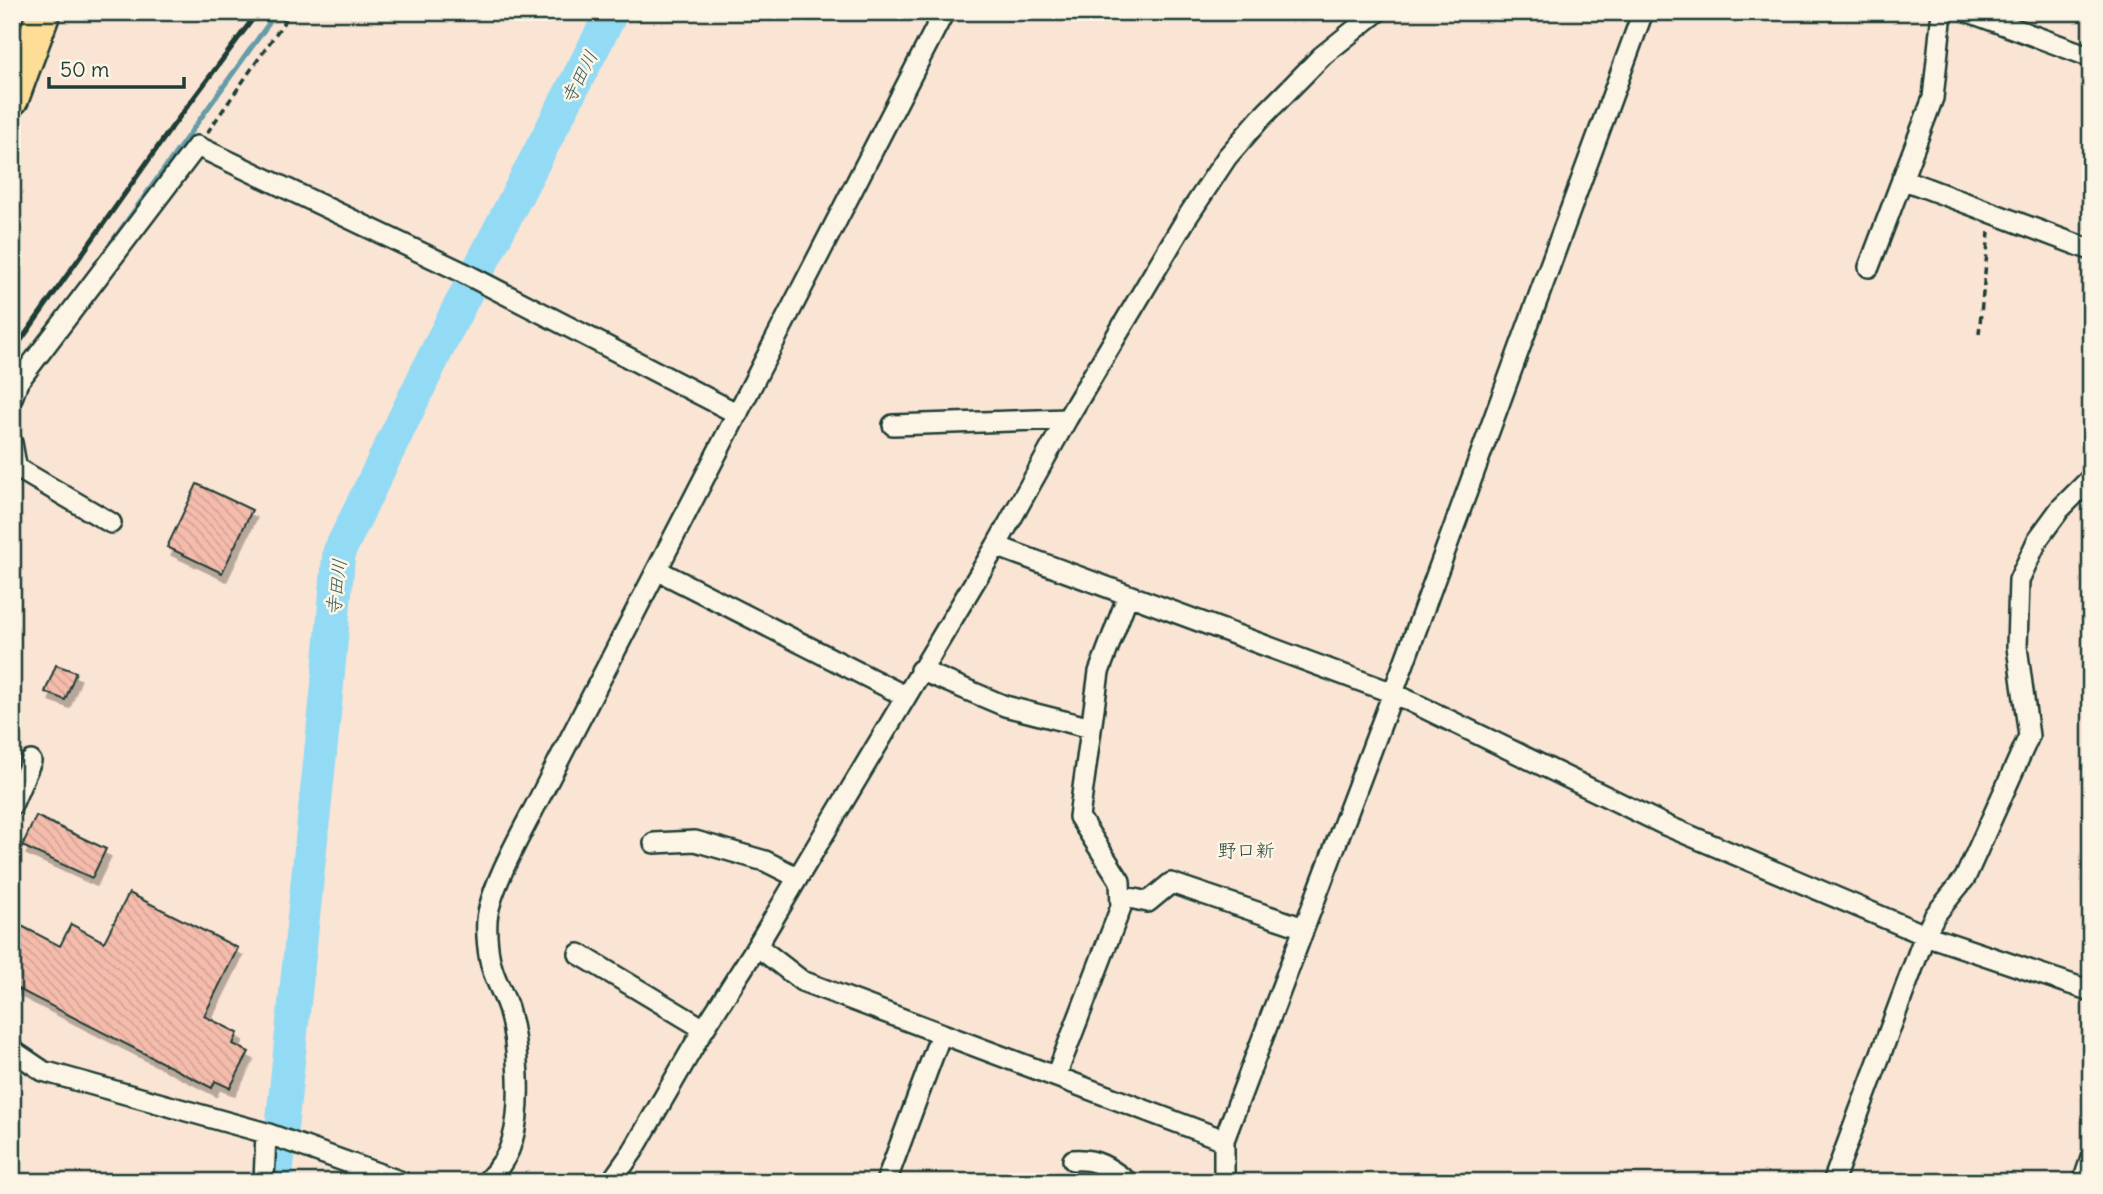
<svg xmlns="http://www.w3.org/2000/svg" width="2103" height="1194" font-family="Delius,'Klee One',sans-serif">
<style>
.lines{fill:none;stroke-linecap:round;stroke-linejoin:round}
.stream{stroke:#659ca8;stroke-width:5}
.river{stroke:#93dbf5;stroke-width:33}
.building{fill:url(#building-back-hatch);stroke:#1f3d34;stroke-width:2;filter:url(#shadow)}
.minor-casing{stroke:#1f3d34;stroke-width:24}
.primary-casing{stroke:#1f3d34;stroke-width:37}
.path{stroke:#1f3d34;stroke-width:3.5;stroke-dasharray:7 5;stroke-linecap:butt}
.minor{stroke:#fcf5e5;stroke-width:19}
.primary{stroke:#fedd96;stroke-width:32}
.rail{stroke:#1f3d34;stroke-width:5}
.labels{text-anchor:middle;stroke-width:5;stroke-linejoin:round;paint-order:stroke}
.water-label{font-size:19px;font-style:italic;fill:#365d5b;stroke:#fcf5e5}
.neighbourhood-label{font-size:19px;fill:#1f3d34;stroke:#fcf5e5}
</style>
<defs>
<pattern id="building-back-hatch" width="6" height="6" patternUnits="userSpaceOnUse" patternTransform="scale(1.75)"><rect width="6" height="6" fill="#f5bcac"/><path d="M-1 5l2 2M0 0l6 6M5-1l2 2" fill="none" stroke="#d2a295"/></pattern>
<filter id="shadow"><feDropShadow dx="4.5" dy="8" stdDeviation="0" flood-color="#0004"/></filter>
</defs>
<rect width="100%" height="100%" fill="#fae4d4"/>
<filter id="ink" filterUnits="userSpaceOnUse"><feTurbulence type="fractalNoise" baseFrequency=".0143" numOctaves="2"/><feDisplacementMap in="SourceGraphic" scale="14" xChannelSelector="R" yChannelSelector="G"/><feConvolveMatrix kernelMatrix="1 2 1 2 8 2 1 2 1" color-interpolation-filters="sRGB"/></filter>
<g filter="url(#ink)">
<g class="lines">
<path class="stream" d="M111,243l166,-231"/>
<path class="river" d="M276,1182l51,-492 12,-138 106,-218 167,-322"/>
</g>
<path class="building" d="M197,484l55,26 -30,63 -55,-26z
M56,665l20,7 -11,28 -20,-8z
M36,816l70,33 -14,29 -70,-32z
M129,893l109,55 -34,68 34,17 -5,11 16,8 -19,36 -15,-7 -3,7 -200,-102v-65l48,25 11,-22 33,18z"/>
<g class="lines">
<g class="minor-casing">
<path id="minor" d="M1969,12l122,45
M1902,179l189,71
M1869,267l64,-169 9,-86
M12,398l6,-16 179,-236 265,126 276,142
M893,425l174,-6
M12,443l4,22
M12,465l99,58
M996,546l397,147 272,132 260,110 166,56
M657,570l248,126
M920,670l85,36 86,22
M12,805l19,-44
M654,843l41,-2 70,20 32,16
M1121,896l27,6 23,-19 133,45
M757,946l45,35 422,159
M579,954l125,75
M12,1050l31,21 223,62
M1056,1076l65,-169 -1,-26 -41,-64 20,-145 29,-77
M1073,1160c23,-2 37,8 55,22
M264,1182l2,-49 136,49
M486,1182c11,-11 22,-25 26,-41 11,-35 6,-98 -4,-133 -4,-13 -12,-26 -16,-40 -4,-13 -6,-34 -5,-48 3,-34 39,-95 55,-127l402,-781
M611,1182l22,-31 66,-114 58,-91 239,-400 71,-127 119,-200 41,-62 33,-38 62,-63 55,-44
M886,1182l55,-148
M1224,1182v-42l169,-447 250,-681
M1833,1182l92,-247 10,-20 30,-37 64,-142 -12,-89 2,-67 19,-41 22,-30 31,-31
M2083,1182l8,-24"/>
</g>
<g class="primary-casing">
<path id="primary" d="M12,99l32,-87"/>
</g>
<path class="path" d="M207,133l84,-121
M1979,334l10,-102"/>
<use href="#minor" class="minor"/>
<use href="#primary" class="primary"/>
<path class="rail" d="M12,353l160,-226 86,-115"/>
</g>
</g>
<g class="labels">
<g class="water-label">
<text transform="translate(579 77) rotate(-63)" y="7">寺田川</text>
<text transform="translate(336 587) rotate(-83)" y="7">寺田川</text>
</g>
<g class="neighbourhood-label">
<text x="1246" y="857">野口新</text>
</g>
</g>
<rect width="2103" height="1194" fill="none" stroke="#fcf5e5" stroke-width="42"/>
<rect x="21" y="21" width="2061" height="1152" fill="none" stroke="#1f3d34" stroke-width="2.5" filter="url(#ink)"/>
<path d="M49 77v10h135v-10" fill="none" stroke="#1f3d34" stroke-width="3.5"/>
<text x="60" y="77" font-size="21" fill="#1f3d34" stroke="#fcf5e5" stroke-width="5" paint-order="stroke">50 m</text>
</svg>
